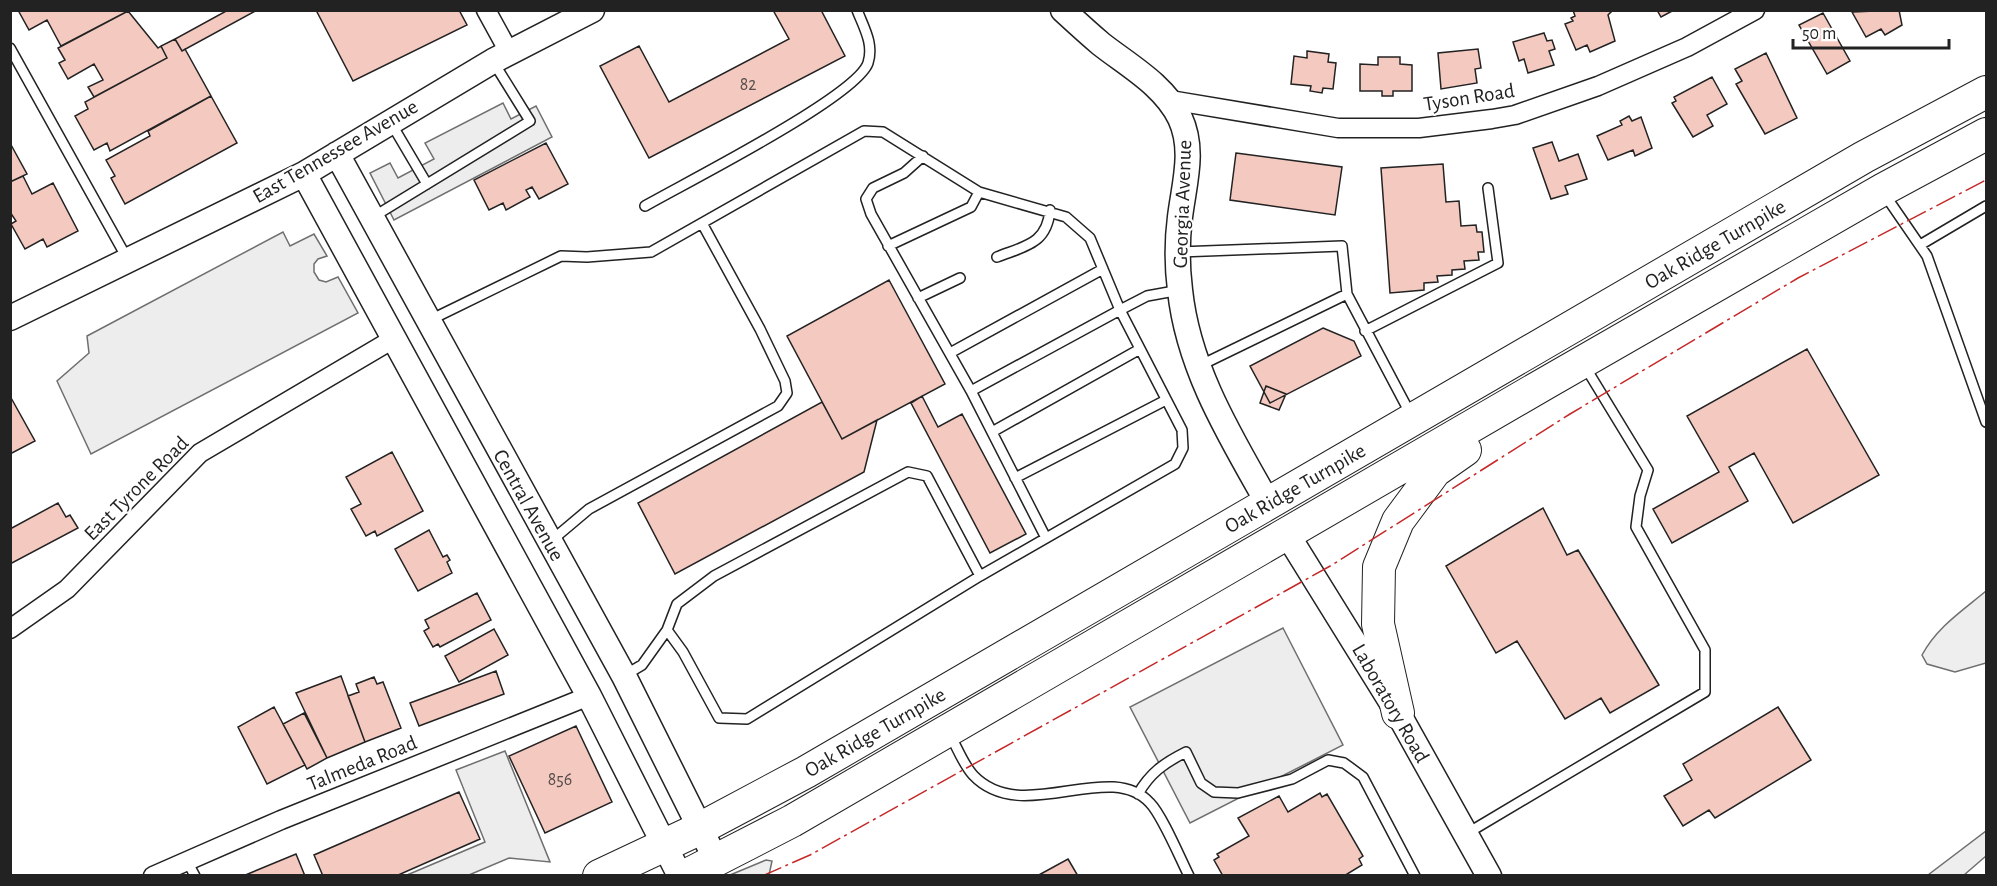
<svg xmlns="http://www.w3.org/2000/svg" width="1997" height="886" font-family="'Alegreya Sans',sans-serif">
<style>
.green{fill:#eee;stroke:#6f6f6f;stroke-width:1.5}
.parking{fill:#ededed;stroke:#6f6f6f;stroke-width:1.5}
.building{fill:#f3c9c0;stroke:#222;stroke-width:1.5}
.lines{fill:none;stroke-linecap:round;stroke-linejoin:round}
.service-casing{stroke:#222;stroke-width:12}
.minor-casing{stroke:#222;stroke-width:21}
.tertiary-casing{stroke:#222;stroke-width:27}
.trunk-casing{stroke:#222;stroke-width:34}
.service{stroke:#fff;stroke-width:9}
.minor{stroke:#fff;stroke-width:18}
.tertiary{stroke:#fff;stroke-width:24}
.trunk{stroke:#fff;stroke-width:32}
.power{stroke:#c62828;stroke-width:1.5;stroke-dasharray:21 4.5 3 4.5;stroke-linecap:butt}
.labels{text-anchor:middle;stroke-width:4.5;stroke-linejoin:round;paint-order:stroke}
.number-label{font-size:18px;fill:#564c4a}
.street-label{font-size:21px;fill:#222;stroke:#fff}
</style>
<rect width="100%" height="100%" fill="#fff"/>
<path class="green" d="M1986,591v72l-31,9 -28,-8 -5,-9c15,-28 40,-44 64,-64z
M1986,831v25l-22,19h-36z
M766,860l6,1 -3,14h-39z"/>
<path class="parking" d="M503,103l8,16 25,-13 16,31 -158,83 -24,-47 20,-10 8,15 36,-19 -9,-16z
M283,232l7,14 24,-12 13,22 -9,3 -4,5v8l5,8 7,2 12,-5 20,36 -267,141 -34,-73 32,-28 -2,-17z
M1283,628l60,117 -153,78 -60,-116z
M505,751l45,111 -41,-4 -40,17h-62l78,-33 -29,-72z"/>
<path class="building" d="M18,10h109l1,1 -67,35 -14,-26 -18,10z
M228,10h29l-75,41 -7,-12z
M316,10h143l8,15 -114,56z
M773,10h48l24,46 -196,102 -49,-92 39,-20 30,56 120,-63z
M1573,10h40l-5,5 7,26 -25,11 -3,-7 -11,5 -11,-26 8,-3 -2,-3 4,-2z
M1657,10h17l-13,7z
M1899,10l3,15 -17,10 -4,-6 -15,8 -14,-25z
M128,11l30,37 3,-2 6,12 -73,39 -6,-10 15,-7 -9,-16 -26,15 -9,-16 6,-3 -7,-12z
M1823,13l27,48 -23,13 -28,-49z
M1544,33l3,8 5,-1 3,9 -6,2 5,14 -26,8 -4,-14 -5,2 -6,-19z
M175,39l7,12 3,-2 26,47 -101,55 -3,-8 -13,7 -19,-34 13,-7 -3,-7 82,-44 -6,-12z
M1478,49l3,19 -6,1 2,14 -36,6 -3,-36z
M1307,51l22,3 -1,8 8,1 -3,26 -10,-1 -1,5 -12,-2 1,-5 -20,-2 3,-28 13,2z
M1766,53l31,65 -32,16 -29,-50 6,-3 -7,-12z
M1378,57h22v7l12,1v26h-19v5h-11v-5h-22v-27l18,1z
M1712,77l15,27 -20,11 6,11 -20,11 -21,-34 4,-2 -2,-4z
M211,96l26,47 -112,61 -14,-26 4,-2 -9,-16 44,-24 -2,-5z
M1629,116l3,5 9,-4 11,31 -17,8 -2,-6 -25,10 -11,-24 25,-11 -2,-4z
M1552,142l7,19 19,-7 9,25 -22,7 3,8 -17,5 -18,-51z
M10,143l17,31 -17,8z
M546,143l22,41 -29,15 -7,-12 -6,3 4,7 -24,13 -3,-7 -14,7 -15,-30z
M1236,153l106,14 -7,48 -105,-15z
M1443,164l3,38 13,-1 2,25 15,-1 1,7h5l2,20h-6l1,8 -15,1 1,8 -13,1v5l-15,1 1,6 -14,1v7l-34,3 -9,-125z
M23,176l9,18 21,-11 25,48 -31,16 -4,-8 -18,10 -14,-25 5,-3 -6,-9v-30z
M889,280l56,104 -103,55 -55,-103z
M1323,328l31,13 7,15 -91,47 -20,-37z
M1807,349l72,126 -86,48 -39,-70 -25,14 19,34 -76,42 -19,-34 66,-37 -32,-56z
M1266,386l20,8 -7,16 -19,-7z
M10,396l25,45 -25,13z
M922,396l16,31 24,-13 64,120 -36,19 -79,-150z
M822,402l20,37 35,-19 -13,52 -189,102 -37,-71z
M392,452l31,59 -46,25 -2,-5 -9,5 -15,-27 10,-5 -15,-27z
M58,503l8,14 4,-2 8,13 -68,36v-35z
M1543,508l24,47 11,-5 81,135 -49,28 -9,-15 -36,21 -48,-78 -21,12 -50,-87z
M429,530l14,27 4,-2 3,5 -3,2 5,11 -34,18 -23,-42z
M477,593l14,27 -51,27 -2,-3 -5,3 -9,-16 5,-3 -4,-8z
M494,629l14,26 -49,27 -14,-26z
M496,671l8,23 -85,32 -9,-23z
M341,676l24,66 -38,16 -31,-65z
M374,677l3,7 6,-2 18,46 -36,14 -17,-46 11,-4 -3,-8z
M274,707l31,58 -38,19 -29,-57z
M1778,707l33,53 -96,58 -6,-8 -26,16 -19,-30 28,-16 -9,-16z
M304,713l23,45 -20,11 -24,-45z
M576,726l36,76 -67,31 -36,-77z
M459,792l21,47 -84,37h-73l-9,-21z
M1320,793l2,4 5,-3 36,62 -4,3 3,6 -18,11h-121l-9,-16 5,-3 -2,-3 32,-18 -11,-18 41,-22 9,16z
M296,854l9,22h-62z
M1068,859l10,17h-41z"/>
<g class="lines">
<g class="service-casing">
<path id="service" d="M10,48l118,212
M391,123l36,61 103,-63 -36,-58
M923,156l-19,17 -31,15 -7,11 5,15 100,177 75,147
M1885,195l42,61 59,166
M645,206c40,-23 211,-109 223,-143 6,-19 -4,-35 -11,-53
M373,217l54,-33
M1920,245l66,-39
M888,246l83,-39 8,-15
M1179,252l163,-6 5,48
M997,257c28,-11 50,-13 53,-47
M918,298l42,-20
M430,320l131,-64 26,1 64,-5 213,-121 19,1 96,60 87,25 24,21 30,72 62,120 1,18 -8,16 -195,112 -233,143 -28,-1 -36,-66 -16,-22
M1365,331l133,-68 -10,-75
M950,353l153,-84
M1199,366l148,-72 64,121
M971,391l149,-81 27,-14 33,-6
M992,432l148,-83
M1015,478l151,-78
M551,541l38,-32 189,-103 9,-13 -2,-12 -25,-52 -57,-104
M625,675l17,-10 25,-35 10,-26 37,-28 194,-104 19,4 53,100
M950,735c7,12 13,29 23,40 49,52 136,-17 177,28 12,12 30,55 39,73
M1138,794c12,-21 26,-31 48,-42l15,31 13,9 24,1 54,-14 36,-19 16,3 19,14 52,99
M1466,834l239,-142v-42l-69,-123 4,-31 8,-26 -64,-105
M187,861l8,15"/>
</g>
<g class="minor-casing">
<path id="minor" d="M486,10l23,42
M1170,100l168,28h81l73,-9 23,-4 83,-29 89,-39 68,-37
M10,629l57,-40 133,-136 195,-115
M153,876l128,-56 308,-124"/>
</g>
<g class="tertiary-casing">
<path id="tertiary" d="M1063,10c13,12 25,23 38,34 28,22 63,41 79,74 15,32 4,66 0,99 -3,23 -3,49 0,73 8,78 50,146 88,213
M337,154l287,522 92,184
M304,174l285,522 91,180
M10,318l294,-144 189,-113 99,-51
M1287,534l111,179 91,163"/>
</g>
<g class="trunk-casing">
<path id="trunk" d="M1398,713l-20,-89 1,-57 19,-46 37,-50 30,-21
M599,876l102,-48 105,-56 1058,-615 122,-65
M685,876l107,-55 754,-438 336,-193 104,-56"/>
</g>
<use href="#service" class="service"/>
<use href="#minor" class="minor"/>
<use href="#tertiary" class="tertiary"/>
<use href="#trunk" class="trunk"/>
<path class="power" d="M762,876l48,-21 522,-290 238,-151 228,-136 188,-98"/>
</g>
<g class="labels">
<g class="number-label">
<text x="748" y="90">82</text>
<text x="560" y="785">856</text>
</g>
<g class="street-label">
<text transform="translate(1469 97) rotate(-9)" y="7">Tyson Road</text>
<text transform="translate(335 151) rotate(-30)" y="7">East Tennessee Avenue</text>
<text transform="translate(1182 204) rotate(-88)" y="7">Georgia Avenue</text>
<text transform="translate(1715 244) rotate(-30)" y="7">Oak Ridge Turnpike</text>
<text transform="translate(136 488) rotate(-45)" y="7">East Tyrone Road</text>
<text transform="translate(1295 488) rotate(-30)" y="7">Oak Ridge Turnpike</text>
<text transform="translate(529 505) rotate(61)" y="7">Central Avenue</text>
<text transform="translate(1391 703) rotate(60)" y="7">Laboratory Road</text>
<text transform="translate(875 732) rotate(-30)" y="7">Oak Ridge Turnpike</text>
<text transform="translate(362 763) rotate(-22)" y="7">Talmeda Road</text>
</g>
</g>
<rect width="1997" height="886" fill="none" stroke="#222222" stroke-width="24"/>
<path d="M1793 39v9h156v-9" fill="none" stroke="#222222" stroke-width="3"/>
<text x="1802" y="39" font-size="18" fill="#222222" stroke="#ffffff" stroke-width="4.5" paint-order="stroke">50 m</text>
</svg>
